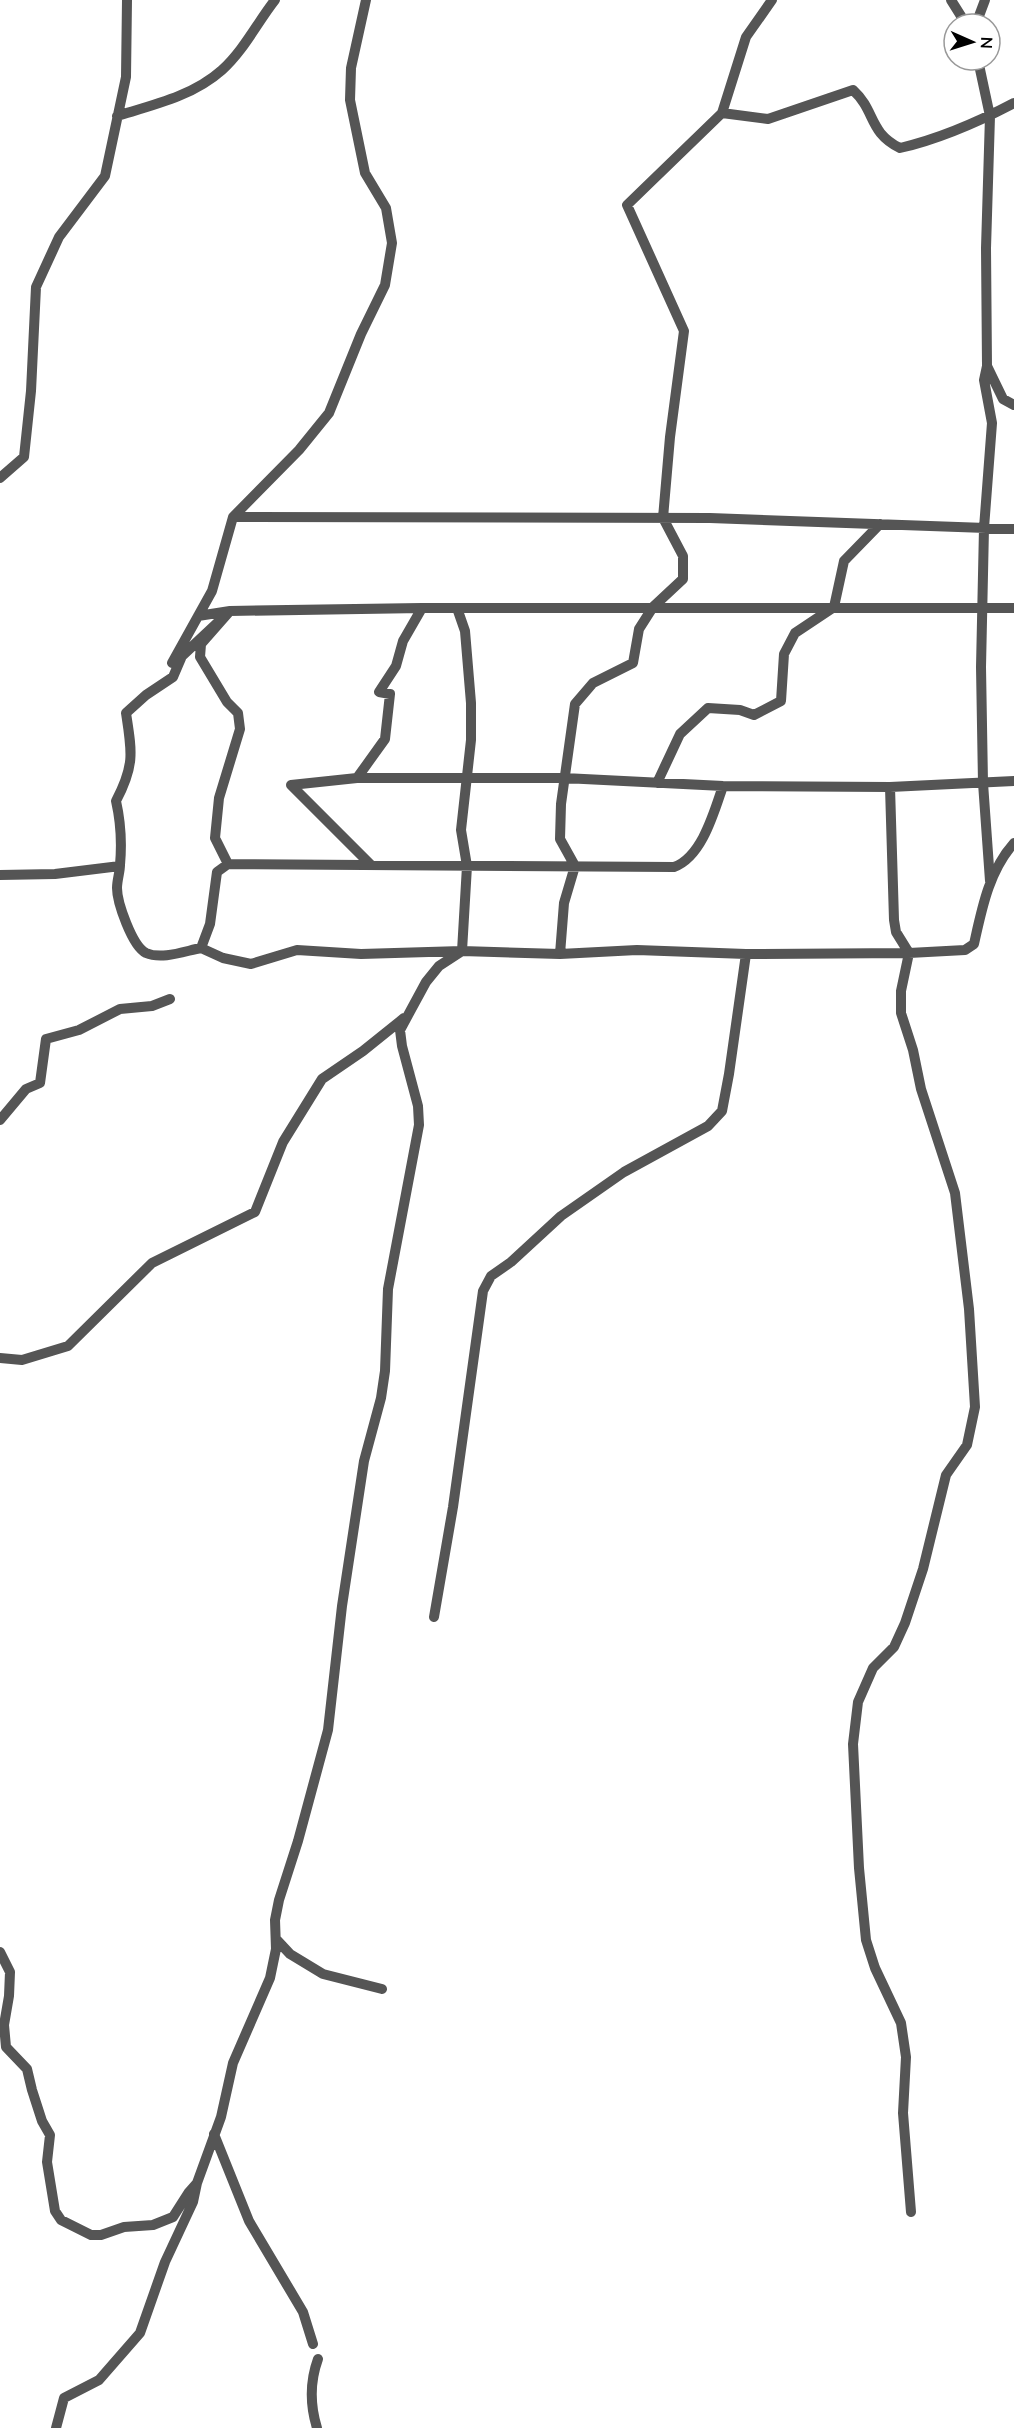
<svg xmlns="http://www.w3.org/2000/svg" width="1014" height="2428" font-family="'Nunito Sans',sans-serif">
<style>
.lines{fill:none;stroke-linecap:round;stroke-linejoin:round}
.street{stroke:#555;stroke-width:10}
</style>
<rect width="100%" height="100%" fill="#fff"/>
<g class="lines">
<path class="street" d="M951,0l15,24
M976,24l9,-24
M978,60l12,56 -4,132 1,118 -3,14 8,43 -8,105 -3,139 2,116 7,98
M722,113l46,6 85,-29c23,21 15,42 47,58 39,-9 78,-26 114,-45
M117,116c36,-11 76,-20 105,-46 22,-20 35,-47 53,-70
M987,366l16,33 11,6
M0,478l24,-21 7,-66 5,-104 23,-50 46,-61 21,-99 1,-77
M233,517l477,1 304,11
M230,611l-29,33 -1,13 27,45 11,11 2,16 -21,69 -4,40 13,26 -11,8 -7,52 -9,24c-16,3 -39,12 -55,5 -14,-7 -29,-51 -29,-65 0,-8 3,-16 3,-23 2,-22 1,-42 -4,-64 19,-36 16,-49 10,-88l20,-18 27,-18 9,-21z
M198,616l32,-5 192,-3h592
M172,663l40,-72 21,-74 66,-67 30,-37 32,-79 24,-49 7,-42 -6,-35 -21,-35 -15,-73 1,-32 15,-68
M357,778h207l159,8 167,1 124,-6
M657,783l23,-49 28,-26 32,2 14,5 27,-14 3,-47 11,-21 39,-26 10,-46 36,-37
M890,787l4,133 2,12 13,21 -8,38v22l12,37 8,39 34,104 14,116 6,98 -8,38 -21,30 -23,94 -18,54 -11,24 -21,21 -15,34 -5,42 6,124 7,72 9,28 26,55 5,34 -3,56 8,99
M228,864l446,3c28,-10 40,-55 49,-81
M371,865l-80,-80 66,-7 28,-39 5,-45 -11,-2 17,-26 7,-25 19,-33
M0,875l55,-1 65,-8
M201,948l22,10 28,6 46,-14 64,4 101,-3 98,3 77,-4 109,4 163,-1 56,-3 9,-6c8,-36 15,-73 40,-101
M560,954l4,-51 11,-37 -15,-27 1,-35 14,-100 18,-21 40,-20 6,-34 14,-22 30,-28v-23l-20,-38 7,-81 14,-106 -57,-126 95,-92 24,-76 26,-37
M0,1120l26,-31 14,-6 6,-44 33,-9 41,-21 32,-3 18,-7
M0,1358l22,2 46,-14 84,-83 103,-51 28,-70 39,-63 41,-28 41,-33
M434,1617l19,-110 30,-216 8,-15 20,-14 50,-46 63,-44 84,-46 14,-15 7,-37 17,-120
M276,1939l14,15 33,20 59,15
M0,1952l10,20 -1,24 -5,29 2,22 21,22 5,21 10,31 8,14 -3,27 8,49 6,9 30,15h10l23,-8 29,-2 20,-8 16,-25 8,-9
M214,2134l35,87 54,91 10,32
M56,2428l8,-30 35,-18 41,-47 25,-71 28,-60 4,-19 24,-66 12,-54 37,-85 6,-29 -1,-29 4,-20 19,-59 30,-111 14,-124 22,-145 17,-63 4,-27 3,-82 31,-164 -1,-19 -16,-60 -2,-16 26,-48 13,-16 23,-15 5,-85 -6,-36 10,-90v-37l-6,-72 -8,-23
M317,2428c-7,-23 -7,-47 1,-69"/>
</g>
<g transform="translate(972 42) rotate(93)"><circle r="28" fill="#ffffff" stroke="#999999" stroke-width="1.5"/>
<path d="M0-4.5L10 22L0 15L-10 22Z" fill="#000000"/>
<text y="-9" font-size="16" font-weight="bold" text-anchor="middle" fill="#000000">N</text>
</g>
</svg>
